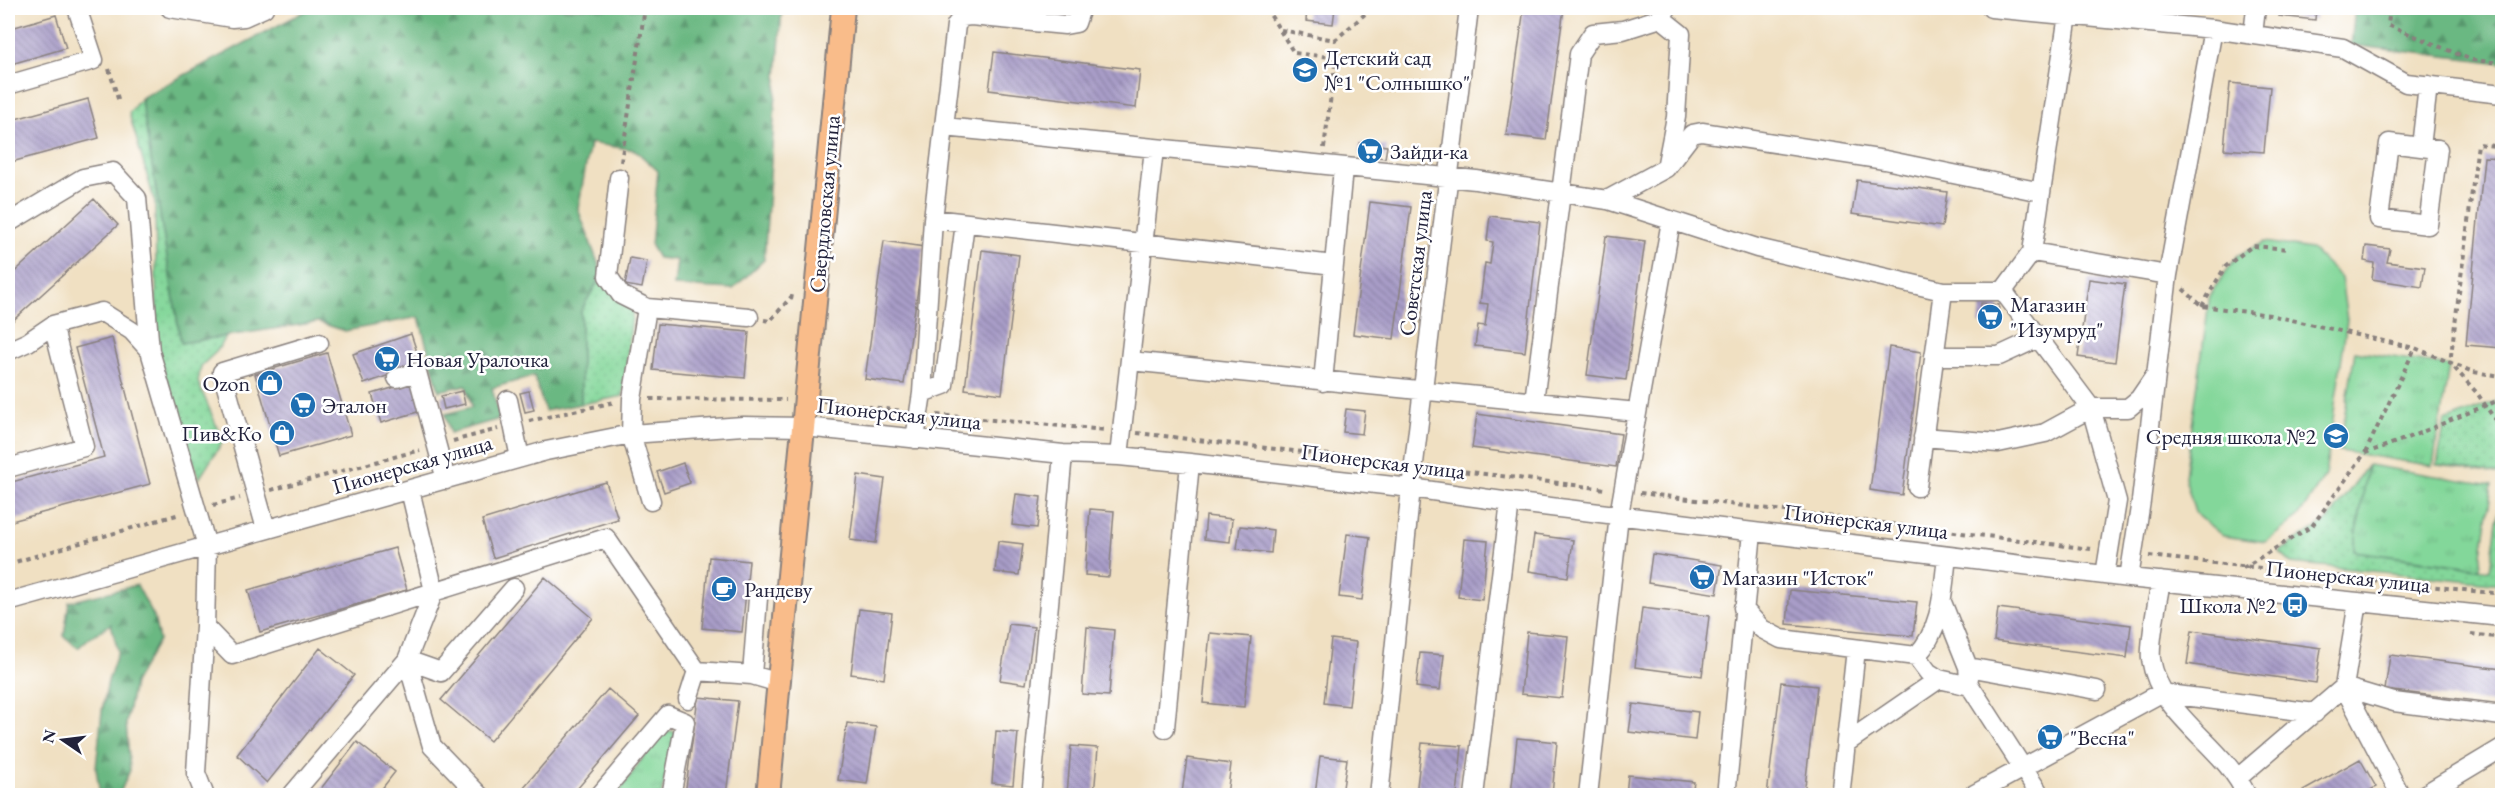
<svg xmlns="http://www.w3.org/2000/svg" width="2510" height="803" font-family="'EB Garamond',serif">
<style>
.grass{fill:url(#grass-dots);stroke:#527c6a;stroke-width:1.5}
.forest{fill:url(#forest-firs);stroke:#466d5e;stroke-width:1.5}
.park{fill:url(#park-tufts);stroke:#527c6a;stroke-width:1.5}
.pitch{fill:#83d79a;stroke:#527c6a;stroke-width:1.5}
.building{fill:url(#building-back-hatch)}
.lines{fill:none;stroke-linecap:round;stroke-linejoin:round}
.minor-casing{stroke:#89817e;stroke-width:21}
.major-casing{stroke:#89817e;stroke-width:26}
.path{stroke:#89817e;stroke-width:4;stroke-dasharray:4.5 4.5;stroke-linecap:butt}
.minor{stroke:#fff;stroke-width:18}
.major{stroke:#f9bc8a;stroke-width:22}
.labels{text-anchor:middle;stroke-width:5;stroke-linejoin:round;paint-order:stroke}
.poi-label{font-size:22px;fill:#22223b;stroke:#fff;text-anchor:start}
.street-label{font-size:22px;fill:#22223b;stroke:#fff}
</style>
<defs>
<pattern id="grass-dots" width="8" height="8" patternUnits="userSpaceOnUse" patternTransform="scale(1.5)"><rect width="8" height="8" fill="#83d79a"/><path d="M2 2h.1M6 6h.1" fill="none" stroke="#71b886" stroke-width="1.8" stroke-linecap="round"/></pattern>
<pattern id="forest-firs" width="22" height="20" patternUnits="userSpaceOnUse" patternTransform="scale(1.5)"><rect width="22" height="20" fill="#6ab882"/><path d="M5 1l3.5 6h-7zM16 11l3.5 6h-7z" fill="#57956c"/></pattern>
<pattern id="park-tufts" width="24" height="20" patternUnits="userSpaceOnUse" patternTransform="scale(1.5)"><rect width="24" height="20" fill="#83d79a"/><path d="M3 7l-1-3M5 7V3M7 7l1-3M15 17l-1-3M17 17v-4M19 17l1-3" fill="none" stroke="#71b886"/></pattern>
<pattern id="building-back-hatch" width="6" height="6" patternUnits="userSpaceOnUse" patternTransform="scale(1.5)"><rect width="6" height="6" fill="#a99dc8"/><path d="M-1 5l2 2M0 0l6 6M5-1l2 2" fill="none" stroke="#8980a4"/></pattern>
</defs>
<rect width="100%" height="100%" fill="#fff"/>
<filter id="ink" filterUnits="userSpaceOnUse"><feTurbulence type="fractalNoise" baseFrequency=".0167" numOctaves="2"/><feDisplacementMap in="SourceGraphic" scale="12" xChannelSelector="R" yChannelSelector="G"/><feConvolveMatrix kernelMatrix="1 2 1 2 8 2 1 2 1" color-interpolation-filters="sRGB"/></filter>
<filter id="wash" filterUnits="userSpaceOnUse"><feTurbulence type="fractalNoise" baseFrequency=".008" numOctaves="4" result="noise"/><feDisplacementMap in="SourceGraphic" scale="24" xChannelSelector="R" yChannelSelector="G"/><feGaussianBlur stdDeviation="1.35" result="paint"/><feColorMatrix in="noise" values="0 0 0 0 0 0 0 0 0 0 0 0 0 0 0 0 0 1.4 0 .05"/><feComposite in="paint" operator="in"/></filter>
<g filter="url(#wash)">
<rect width="100%" height="100%" fill="#f0e0c2"/>
<path class="grass" d="M141,98l40,245 46,-7 -11,16 -15,14 -3,16 25,59 -24,38 -42,-130 -2,-146 -26,-90z
M602,274l31,33 -10,89 -42,8v-93z
M2502,399v76l-65,-10 8,-44z
M2368,465l-14,86 136,19 12,-82v96l-211,-21 -12,-11 49,-32z"/>
<path class="forest" d="M311,8h471l-18,252 -31,29 -59,-3 3,-26 -19,-2 -7,-12 7,-75 -23,-21 -45,-7 -12,66 24,65 -21,37v93l-36,7 -11,-35 -42,12 8,31 -50,14 -5,-19 27,-7 -6,-22 -27,6 -20,-74 -74,14 -27,-9 -137,21 -40,-245z
M2355,8h147v55l-151,-18z
M137,585l17,32 5,23 -25,43 -8,40 4,47 -11,25h-19l-4,-27 6,-57 6,-30 10,-30 -7,-27 -22,14 -11,10 -14,-12 5,-34z"/>
<path class="park" d="M2355,351l94,15 -16,100 -94,-15z
M2368,465l124,20 -12,83 -126,-17z
M662,730l14,2 -15,63 -45,1z"/>
<path class="pitch" d="M2265,242l46,7 30,29 6,42 -22,156 -27,41 -32,25 -43,-6 -28,-23 -10,-36 25,-183 28,-39z"/>
<g id="blocks">
<path class="building" d="M1307,8h28l-2,16 -27,-3z
M1524,8h40l-18,132 -40,-5z
M2280,8h36l-1,12 -36,-4z
M56,15l10,33 -58,17v-36z
M994,52l146,18 -4,38 -147,-18z
M2230,83l40,4 -6,65 -40,-3z
M88,99l11,39 -91,25v-42z
M1360,143l27,3 -2,12 -26,-3z
M2484,157l18,1v190l-36,-3z
M1857,180l90,12 -5,35 -90,-13z
M94,199l24,26 -110,100v-47z
M1370,202l41,5 -17,132 -41,-5z
M1490,216l50,6 -15,130 -50,-6 3,-21 7,1 3,-22 -8,-1 5,-40 5,1 3,-22 -6,-1z
M1606,236l39,5 -19,139 -39,-5z
M884,241l40,6 -20,137 -39,-5z
M2366,246l24,3 -3,13 38,5 -3,20 -50,-8 2,-16 -10,-2z
M982,250l37,5 -17,139 -37,-5z
M630,258l17,3 -5,27 -17,-3z
M2089,279l36,5 -10,78 -37,-5z
M1981,303l18,2 -2,21 -18,-2z
M658,324l91,8 -4,46 -92,-8z
M411,334l10,30 -57,20 -11,-30z
M112,338l38,146 -142,38v-39l96,-26 -29,-109z
M1889,347l32,5 -19,143 -32,-5z
M327,353l24,82 -72,21 -24,-82z
M416,381l8,29 -43,13 -9,-29z
M462,391l3,13 -21,5 -3,-13z
M529,391l5,19 -9,2 -5,-19z
M1346,409l19,2 -3,23 -19,-2z
M1477,414l144,20 -5,33 -144,-19z
M683,463l7,20 -26,9 -7,-20z
M858,475l27,4 -9,64 -26,-3z
M606,482l12,37 -125,39 -11,-38z
M1016,494l25,3 -4,31 -25,-3z
M1090,509l24,2 -5,66 -24,-2z
M1206,516l26,3 -2,23 -26,-3z
M1240,526l33,4 -2,23 -34,-4z
M1347,534l23,3 -8,63 -23,-3z
M1534,535l39,5 -5,37 -39,-6z
M1464,539l24,2 -6,59 -24,-3z
M998,541l25,3 -4,31 -24,-3z
M395,548l12,42 -147,42 -12,-42z
M1652,554l70,11 -5,29 -69,-11z
M709,557l40,4 -7,71 -40,-4z
M545,577l48,41 -103,123 -49,-41z
M1790,590l127,12 -4,34 -126,-12z
M1642,608l67,8 -7,60 -67,-9z
M1998,608l133,17 -4,33 -133,-17z
M859,609l33,4 -8,66 -33,-5z
M1009,624l25,3 -8,57 -26,-4z
M1087,627l27,3 -5,66 -27,-2z
M2192,630l129,18 -5,35 -129,-19z
M1527,632l41,4 -6,62 -41,-4z
M1210,633l41,4 -7,70 -41,-4z
M1331,639l25,3 -7,64 -25,-3z
M320,648l34,27 -87,108 -30,-28z
M1420,653l24,2 -4,35 -24,-3z
M2390,655l112,14v35l-117,-14z
M1781,682l36,4 -13,109h-37z
M608,689l31,27 -67,79h-55z
M698,697l40,4 -12,94h-41z
M1633,704l65,8 -3,28 -66,-8z
M847,723l29,4 -9,57 -29,-4z
M2050,725l12,18 -12,8 -12,-19z
M996,731l22,2 -5,52 -21,-2z
M1517,738l40,4 -5,53h-41z
M357,742l38,30 -18,23h-61z
M1422,743l40,3 -5,49h-41z
M1071,746l27,2 -4,47h-27z
M1320,756l27,3 -5,36h-27z
M1187,758l44,6 -4,31 -45,-2z
M2360,759l16,28 -15,8h-65z
M1628,775l66,7 -2,13h-66z"/>
</g>
</g>
<g filter="url(#ink)">
<use href="#blocks" fill-opacity="0" stroke="#89817e" stroke-width="1.5"/>
<g class="lines">
<g class="minor-casing">
<path id="minor" d="M170,8l62,10 12,-1 20,-9
M1991,8l222,21 130,19 63,35 96,11
M1661,18l20,16 -5,83 -9,46
M2253,35l3,-27
M8,85l86,-25 -17,-52
M944,127l532,53 132,20 149,48 186,43h60l29,-39 136,23
M2421,147l17,2 -10,76 -49,-6 10,-76 32,4 7,-62
M619,178l-11,98 13,19 26,13 -15,91 -1,35 20,67
M1607,200l59,-32 26,-34 10,-2 183,28 156,32
M933,219l401,46 9,-97
M8,223l75,-45 30,-6 24,26 13,153
M2032,252l36,-237
M2003,291l88,117 26,93 -12,74
M647,308l102,9
M8,351l20,-9 25,-17 49,-13 30,19 18,20 57,195 -2,81 27,28 374,-117 91,133
M1934,356h65l39,-18
M1130,361l507,51
M397,378l20,-6 29,108
M1323,382l11,-117
M922,393l22,-8 21,-162
M508,400l12,58
M1534,401l45,-347 14,-21 30,-3 38,-12 6,-10
M1923,437l75,6 47,-10 46,-25h37l11,-9 15,-22
M915,439l7,-46 11,-174 23,-194 6,-8 9,-1 94,9 11,-2 5,-15
M1119,456l35,-307
M8,468l76,-21 -31,-122
M1917,487l26,-196
M410,490l24,101 -27,69 25,86 48,50
M266,529l-44,-157 97,-29
M2129,578l12,-77 27,-226 45,-246
M2161,581c-3,17 -12,62 -10,78 9,58 73,85 96,137
M8,602l538,-151 85,-17 112,-8 62,1 258,27 56,2 71,7 221,25 99,14 619,76 373,39
M1942,602l26,65 1,11
M1743,608l19,21 19,10 135,17c26,-26 27,-66 31,-100
M1916,656l12,16 11,7
M1968,667l129,23
M752,675l6,-77
M688,699l9,-28 55,4 27,8
M1165,728l25,-265
M1846,743l93,-64 31,7 71,110
M2239,777l105,-90 14,-85
M1841,788l15,-139
M205,796l-9,-23 9,-146
M291,796l116,-136 34,12 73,-84
M599,796l69,-81 17,7 -14,74
M1031,796l32,-342
M1379,796l32,-308 58,-480
M1474,796l36,-294
M1588,796l31,-281 52,-294
M1726,796l26,-264
M1971,796l190,-103 154,20
M2401,796l-57,-109 50,15 108,14
M2422,796l80,-48"/>
</g>
<g class="major-casing">
<path id="major" d="M768,796l75,-788"/>
</g>
<path class="path" d="M1266,8l28,45 107,12
M2390,8l-2,17 84,35 30,3
M1281,30l54,10 37,-32
M109,69l10,33
M2502,147l-24,-3 -28,219 27,30 25,37
M1324,148l12,-91
M621,162l24,-154
M2183,289l19,17 68,9 144,33
M2202,306l23,-39 27,-21 37,3
M764,320l6,1 21,-24 6,1
M650,399l136,1
M823,401l79,10
M937,415l169,15
M529,421l86,-19
M1137,433l261,30
M453,441l45,-12
M2365,453c47,-15 91,-36 137,-54
M1429,467l177,22
M271,490l149,-40
M1640,493l451,56
M213,505l27,-7
M2149,556l353,38
M8,564l172,-50
M2243,568l69,-42 53,-73 50,-105 58,24 29,4
M2471,634l31,4"/>
<use href="#minor" class="minor"/>
<use href="#major" class="major"/>
</g>
</g>
<defs>
<g id="school-disc" transform="scale(1.35)"><circle r="9.5" fill="#1f6fb2" stroke="#fff"/><path d="M0-5L7-2L0 1L-7-2ZM-4 1L0 2.5L4 1V4Q0 6-4 4Z" fill="#fff"/></g>
<g id="supermarket-disc" transform="scale(1.35)"><circle r="9.5" fill="#1f6fb2" stroke="#fff"/><path d="M-6-5.5h2.5l.6 2H6L4.5 2H-2.5L-4.4-4H-6ZM-1.5 3.2a1.3 1.3 0 1 0 .1 0ZM3 3.2a1.3 1.3 0 1 0 .1 0Z" fill="#fff"/></g>
<g id="shop-disc" transform="scale(1.35)"><circle r="9.5" fill="#1f6fb2" stroke="#fff"/><path d="M-5-2.5h2.3a2.7 3.5 0 0 1 5.4 0H5L5.5 6h-11ZM-1.5-2.5h3a1.5 2.3 0 0 0-3 0Z" fill="#fff"/></g>
<g id="cafe-disc" transform="scale(1.35)"><circle r="9.5" fill="#1f6fb2" stroke="#fff"/><path d="M-5.5-4.5H6V0H3Q3 3.5 0 3.5H-2.5Q-5.5 3.5-5.5 0ZM3-3.2v2h1.7v-2ZM-6 4.5H4V6H-6Z" fill="#fff"/></g>
<g id="bus-disc" transform="scale(1.35)"><circle r="9.5" fill="#1f6fb2" stroke="#fff"/><path d="M-5-6H5V4H4V6H2V4H-2V6H-4V4H-5ZM-3.5-4V0h7V-4ZM-3.5 1.2v1.5H-2V1.2ZM2 1.2v1.5H3.5V1.2Z" fill="#fff"/></g>
</defs>
<g fill-rule="evenodd">
<use href="#school-disc" x="1305" y="70"/>
<use href="#supermarket-disc" x="1370" y="151"/>
<use href="#supermarket-disc" x="1990" y="317"/>
<use href="#supermarket-disc" x="387" y="359"/>
<use href="#shop-disc" x="270" y="383"/>
<use href="#supermarket-disc" x="303" y="405"/>
<use href="#shop-disc" x="282" y="433"/>
<use href="#school-disc" x="2336" y="436"/>
<use href="#supermarket-disc" x="1702" y="577"/>
<use href="#cafe-disc" x="724" y="589"/>
<use href="#bus-disc" x="2295" y="605"/>
<use href="#supermarket-disc" x="2050" y="737"/>
</g>
<g class="labels">
<g class="poi-label">
<text x="1324" y="65">Детский сад<tspan x="1324" dy="25">№1 "Солнышко"</tspan></text>
<text x="1390" y="159">Зайди-ка</text>
<text x="2010" y="312">Магазин<tspan x="2010" dy="25">"Изумруд"</tspan></text>
<text x="406" y="367">Новая Уралочка</text>
<text x="250" y="391" text-anchor="end">Ozon</text>
<text x="322" y="413">Эталон</text>
<text x="262" y="441" text-anchor="end">Пив&amp;Ко</text>
<text x="2316" y="444" text-anchor="end">Средняя школа №2</text>
<text x="1722" y="585">Магазин "Исток"</text>
<text x="744" y="597">Рандеву</text>
<text x="2276" y="613" text-anchor="end">Школа №2</text>
<text x="2070" y="745">"Весна"</text>
</g>
<g class="street-label">
<text transform="translate(824 204) rotate(-85)" y="8">Свердловская улица</text>
<text transform="translate(1415 263) rotate(-83)" y="8">Советская улица</text>
<text transform="translate(899 413) rotate(6)" y="8">Пионерская улица</text>
<text transform="translate(1383 461) rotate(7)" y="8">Пионерская улица</text>
<text transform="translate(412 464) rotate(-16)" y="8">Пионерская улица</text>
<text transform="translate(1866 521) rotate(7)" y="8">Пионерская улица</text>
<text transform="translate(2348 576) rotate(6)" y="8">Пионерская улица</text>
</g>
</g>
<rect width="2510" height="803" fill="none" stroke="#fff" stroke-width="30"/>
<g transform="translate(63 740) rotate(284)" stroke="#ffffff" stroke-width="4.5" paint-order="stroke">
<path d="M0-4.5L10 22L0 15L-10 22Z" fill="#22223b"/>
<text y="-9" font-size="16" font-weight="bold" text-anchor="middle" fill="#22223b">N</text>
</g>
</svg>
